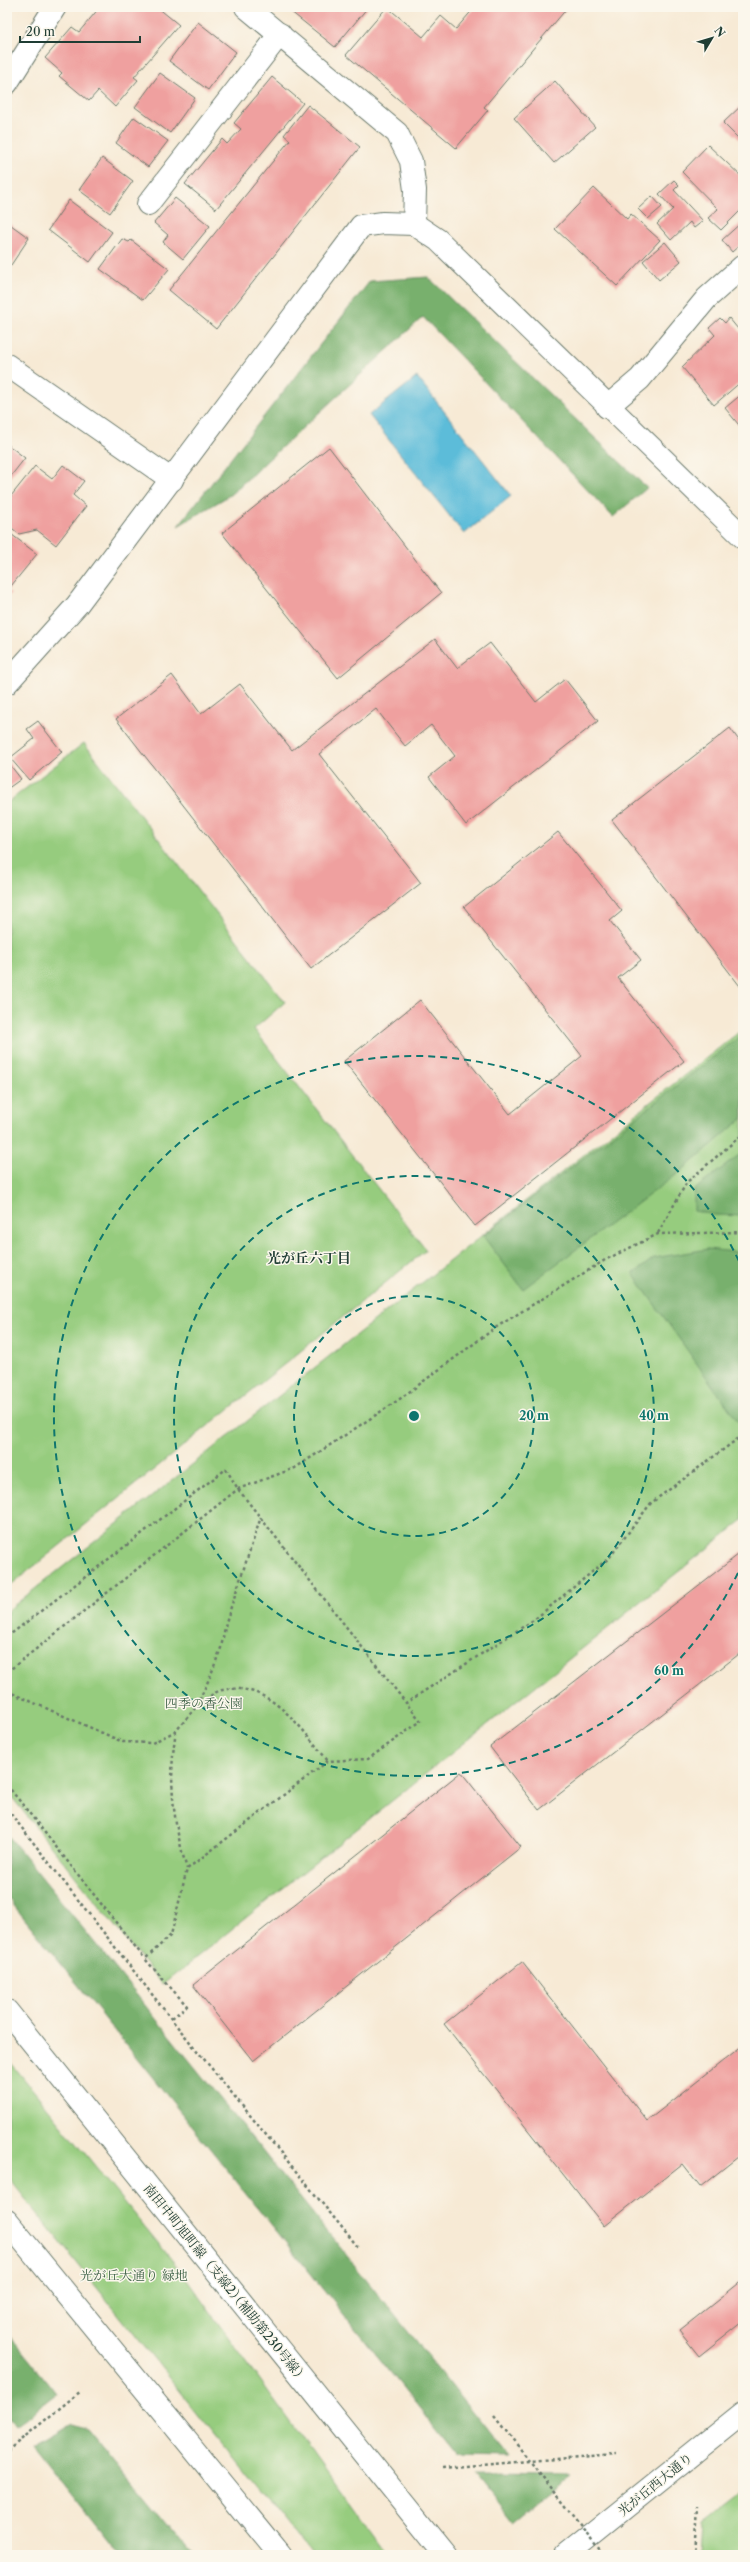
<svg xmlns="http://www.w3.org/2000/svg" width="750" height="2562" font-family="'Libre Caslon Text','Noto Serif JP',serif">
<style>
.green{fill:#96cc7e;stroke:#5a8459}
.forest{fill:#78b06d;stroke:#4c7650}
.water{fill:#5bbcd9;stroke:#3d7c86}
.building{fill:#efa09f}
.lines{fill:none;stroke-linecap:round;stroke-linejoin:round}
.lane-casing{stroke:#6b7a6c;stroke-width:24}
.street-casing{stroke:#6b7a6c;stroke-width:24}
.secondary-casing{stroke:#6b7a6c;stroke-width:24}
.path{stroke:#6b7a6c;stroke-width:2.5;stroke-dasharray:3 3;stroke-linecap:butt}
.lane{stroke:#fff;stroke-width:22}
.street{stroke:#fff;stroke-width:22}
.secondary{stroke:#fff;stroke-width:22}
.path-bridge{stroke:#6b7a6c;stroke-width:2.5;stroke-dasharray:3 3;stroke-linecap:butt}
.ring{fill:none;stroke:#0f766e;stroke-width:2;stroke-dasharray:7 5}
.labels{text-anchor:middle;stroke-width:3;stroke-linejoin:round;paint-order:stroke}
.park-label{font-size:13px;fill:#3d6146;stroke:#fbf7ec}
.street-label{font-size:13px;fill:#1f3d34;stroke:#fbf7ec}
.neighbourhood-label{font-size:14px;font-weight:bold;fill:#1f3d34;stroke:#fbf7ec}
.centre{fill:#0f766e;stroke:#fbf7ec;stroke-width:2}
.ring-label{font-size:12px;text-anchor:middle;font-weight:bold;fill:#0f766e;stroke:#fbf7ec;stroke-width:3;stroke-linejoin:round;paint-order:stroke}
</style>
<rect width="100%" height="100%" fill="#fbf7ec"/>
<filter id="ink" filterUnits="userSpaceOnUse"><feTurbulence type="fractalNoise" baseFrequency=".025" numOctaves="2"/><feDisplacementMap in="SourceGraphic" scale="8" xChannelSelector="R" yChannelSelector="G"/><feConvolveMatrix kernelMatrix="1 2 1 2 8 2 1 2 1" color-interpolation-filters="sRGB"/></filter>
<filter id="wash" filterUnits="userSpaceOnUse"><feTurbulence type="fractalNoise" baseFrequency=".012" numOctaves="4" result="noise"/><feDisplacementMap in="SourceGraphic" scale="16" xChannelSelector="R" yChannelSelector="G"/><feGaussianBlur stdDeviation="0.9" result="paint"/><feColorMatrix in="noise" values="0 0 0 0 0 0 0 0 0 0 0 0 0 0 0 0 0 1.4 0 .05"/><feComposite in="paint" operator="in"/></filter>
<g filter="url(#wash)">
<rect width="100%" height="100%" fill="#f7ead5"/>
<path class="green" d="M84,743l201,259 -31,27 172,221 -419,338v-785z
M743,1029v491l-581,465 -155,-194v-180z
M7,2058l169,207 210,290h-74l-305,-379z
M743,2491v64h-41l2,-34z"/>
<path class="forest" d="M428,277l219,211 -34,29 -190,-200 -193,178 -52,31 192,-245z
M743,1034v84l-63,54 -157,117 -40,-53z
M743,1152v64l-28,-1 -21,-4v-21z
M708,1249l35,4 -1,174 -109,-153 21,-16z
M7,1834l502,623 -51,-1 -451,-559z
M7,2332l50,62 -42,32 -8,-11z
M72,2423l15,5 106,127h-74l-86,-109z
M477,2475l94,1 -57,46z"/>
<path class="water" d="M417,377l94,119 -47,38 -95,-119z"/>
<g id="blocks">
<path class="building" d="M100,7h57l22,18 -45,52 4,3 -23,27 -17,-16 -9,10 -30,-25 3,-3 -17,-15 27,-31 7,5z
M285,7h83l-33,40z
M387,7l36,30 18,-21 15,13 19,-22h93l-84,100 4,3 -32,38 -110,-93z
M198,22l38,30 -28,38 -39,-29z
M160,73l35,25 -25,35 -35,-26z
M272,77l31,26 -87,106 -31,-25 37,-45 5,5 14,-15 -7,-6z
M555,81l40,46 -41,36 -40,-45z
M743,104v39l-20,-20z
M308,105l52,42 -144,182 -47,-39 121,-150 -6,-5z
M134,117l34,24 -20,26 -32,-24z
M708,145l35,33v30l-22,22 -13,-12 10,-9 -36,-37z
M102,158l31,23 -23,32 -31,-23z
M674,180l5,5 -5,5 29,31 -9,7 -4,-6 -19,18 -14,-16 16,-15 -14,-15z
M594,188l33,31 4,-5 29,26 -43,46 -62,-57z
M652,196l10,11 -14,12 -10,-10z
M175,198l35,28 -27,33 -20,-17 5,-7 -14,-12z
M69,200l43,32 -22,30 -42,-32z
M743,221v21l-11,10 -10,-12z
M7,222l22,16 -22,33z
M122,239l7,3 2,-2 38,29 -26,31 -43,-31z
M665,242l16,19 -22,19 -16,-19z
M720,318l5,5 4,-5 14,17v45l-29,25 -32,-38 33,-32 -6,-7z
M743,393v37l-18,-22z
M7,444l18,14 -18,23z
M329,447l112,146 -103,85 -116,-145z
M63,465l21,16 -11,14 13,11 -30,39 -19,-15 -18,4 -12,-10v-23l28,-35 17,13z
M7,531l30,23 -30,37 4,2 -4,5z
M435,639l22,29 33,-25 46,59 29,-23 33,42 -132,104 -37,-48 26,-21 -24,-31 -26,21 -29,-37 -57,45 102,129 -110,86 -195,-250 56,-44 29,39 39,-30 52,66z
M38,721l24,31 -33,28 -19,-22 24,-19 -7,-10z
M730,728l13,18v244l-131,-170z
M7,761l14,18 -14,10z
M558,832l64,79 -12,10 31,39 -23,18 66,83 -209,165 -131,-165 76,-61 90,114 72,-58 -118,-149z
M743,1551v100l-204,159 -49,-63z
M461,1772l60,75 -268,214 -60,-76z
M522,1962l125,159 96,-76v108l-43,34 -18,-23 -78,62 -160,-202z
M743,2280v41l-44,35 -20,-25z"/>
</g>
</g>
<g filter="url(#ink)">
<use href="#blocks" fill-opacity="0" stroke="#6b7a6c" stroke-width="1"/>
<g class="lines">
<g class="lane-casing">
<path id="lane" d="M148,204l132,-170"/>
</g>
<g class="street-casing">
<path id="street" d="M246,7l151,126 14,28 4,29 -1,34
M7,83l48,-76
M7,365l165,115
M607,407l33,-28 67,-81 36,-32"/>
</g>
<g class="secondary-casing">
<path id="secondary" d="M7,683l70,-78 284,-379 22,-3 31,1 24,16 305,297
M7,2011l438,544
M7,2221l273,334
M566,2555l177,-142"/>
</g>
<path class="path" d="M658,1233l29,-51 56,-48
M7,1637l219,-168 12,20 168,214 129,-84 74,-61 42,-55 92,-68
M7,1672l231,-183 57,-21 102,-67 98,-73 110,-68 53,-26 85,-2
M7,1691l116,51 29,1 24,-12 20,-24 14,-30 11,-29 5,-26 35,-105
M196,1707c7,-5 17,-15 26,-17 47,-10 80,39 106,71
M176,1731c-8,47 -3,93 11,138
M7,1785l138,174
M7,1809l169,216 182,222
M172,2018l15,-12 -42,-47 26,-24 16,-66 141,-108 40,-2 53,-38 -15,-18
M7,2451l74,-60
M442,2468l175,-14
M694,2555l3,-49"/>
<use href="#lane" class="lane"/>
<use href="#street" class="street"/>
<use href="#secondary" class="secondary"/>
<path class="path-bridge" d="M494,2416l111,139"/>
</g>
</g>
<g class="ring">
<circle cx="414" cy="1416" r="120"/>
<circle cx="414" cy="1416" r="240"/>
<path d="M743 1562A360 360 0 1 1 743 1270"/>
</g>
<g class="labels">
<g class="park-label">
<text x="204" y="1708">四季の香公園</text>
<text x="134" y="2280">光が丘大通り 緑地</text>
</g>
<g class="street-label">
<text transform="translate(226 2283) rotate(51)" y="5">南田中町旭町線（支線2）（補助第230号線）</text>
<text transform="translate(655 2484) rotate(-39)" y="5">光が丘西大通り</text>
</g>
<g class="neighbourhood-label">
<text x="309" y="1263">光が丘六丁目</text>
</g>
</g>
<circle cx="414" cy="1416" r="6" class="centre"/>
<g class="ring-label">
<text x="534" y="1420">20 m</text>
<text x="654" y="1420">40 m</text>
<text x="669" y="1675">60 m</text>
</g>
<rect width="750" height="2562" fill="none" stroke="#fbf7ec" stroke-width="24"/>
<g transform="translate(712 38) rotate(52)" stroke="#fbf7ec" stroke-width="3" paint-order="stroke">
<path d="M0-3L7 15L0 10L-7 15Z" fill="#1f3d34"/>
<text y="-6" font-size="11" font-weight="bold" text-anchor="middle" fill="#1f3d34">N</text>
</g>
<path d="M20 36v6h120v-6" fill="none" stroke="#1f3d34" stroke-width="2"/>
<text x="26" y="36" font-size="12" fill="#1f3d34" stroke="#fbf7ec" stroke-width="3" paint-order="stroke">20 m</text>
</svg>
